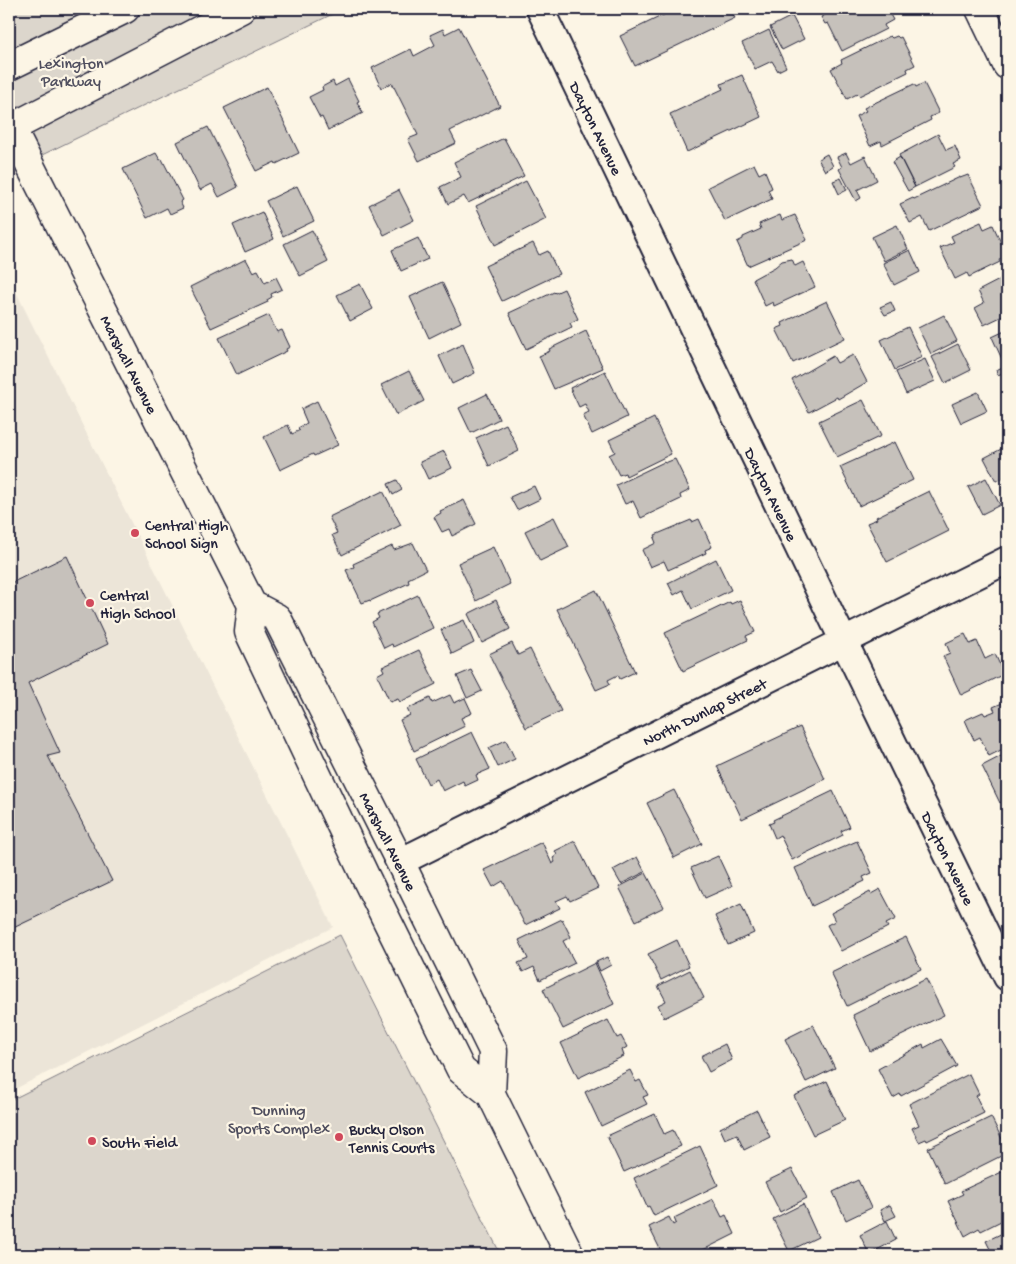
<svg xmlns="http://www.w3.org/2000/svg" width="1016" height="1264" font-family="'Gochi Hand',sans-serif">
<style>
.built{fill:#ece5d8}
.green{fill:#dcd6cc;stroke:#7f7c84}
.building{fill:#c6c1bb;stroke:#22223b}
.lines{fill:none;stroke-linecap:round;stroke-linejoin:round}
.street-casing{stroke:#22223b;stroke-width:30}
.secondary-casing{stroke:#22223b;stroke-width:31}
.street{stroke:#fcf5e5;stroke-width:26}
.secondary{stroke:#fcf5e5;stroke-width:28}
.poi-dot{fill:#d1495b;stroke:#fcf5e5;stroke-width:2}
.labels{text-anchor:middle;stroke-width:4.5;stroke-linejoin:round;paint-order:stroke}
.park-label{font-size:16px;fill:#504f5f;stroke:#fcf5e5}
.street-label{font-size:16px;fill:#22223b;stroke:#fcf5e5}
.poi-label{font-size:16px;fill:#22223b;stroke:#fcf5e5;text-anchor:start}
</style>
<rect width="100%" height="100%" fill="#fcf5e5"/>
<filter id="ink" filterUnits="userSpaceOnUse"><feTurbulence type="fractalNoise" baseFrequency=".02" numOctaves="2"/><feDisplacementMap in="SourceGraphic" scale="10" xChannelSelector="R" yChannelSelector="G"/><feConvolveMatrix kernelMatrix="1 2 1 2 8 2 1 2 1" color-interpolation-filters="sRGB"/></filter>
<g filter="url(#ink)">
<path class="built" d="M9,278l324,649 -324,165z"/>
<path class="green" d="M19,9h324l-334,162v-157z
M340,935l161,320h-492v-154z"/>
<path class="building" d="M676,9h54l5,9 -100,48 -15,-30z
M822,9h65l6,11 -9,5 2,4 -44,22 -14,-28 -3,1 -4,-7 4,-2z
M792,16l12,23 -22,11 -12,-23z
M459,27l41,79 -50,25 6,12 -37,18 -11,-22 10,-4 -26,-52 -11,5 -9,-20 39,-19 3,7 21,-11 -5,-10 13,-6 2,5z
M769,30l17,37 -8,4 -6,-10 -17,8 -13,-26z
M890,36l2,2 5,-2 2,2 2,-1 14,28 -8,4 1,3 -49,24 -2,-2 -10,5 -16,-30 11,-6 -1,-3z
M742,75l19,42 -74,35 -17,-38 53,-25 -2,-5z
M348,79l11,22 -2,1 6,11 -35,17 -6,-13 -2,1 -11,-21 14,-7 -1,-3 11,-6 2,5z
M924,83l15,30 -9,4 1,3 -49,25 -1,-4 -11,5 -14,-30 10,-5 -2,-3 50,-24 2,3z
M267,87l32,66 -23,11 -1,-2 -19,9 -32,-63z
M208,127l30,60 -19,10 -7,-13 -12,6 -23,-48z
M938,134l8,16 9,-4 6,14 -8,4 2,3 -40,20 -16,-32z
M504,138l20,38 -56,27 -4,-7 -16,8 -8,-17 21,-10 -7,-15z
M156,153l4,7 2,-1 21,41 -3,2 3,6 -13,6 -3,-6 -20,10 -24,-49z
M846,153l5,10 14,-7 12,24 -20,10 4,8 -5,3 -17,-32 3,-2 -5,-10z
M827,154l6,12 -8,5 -7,-12z
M900,157l15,30 -7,4 -16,-29z
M754,164l5,10 6,-3 7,17 -4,2 4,9 -47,22 -17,-34z
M968,175l15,30 -54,26 -7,-14 -12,6 -10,-19 13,-6 1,1 46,-22v1z
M841,178l6,12 -8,4 -6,-13z
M526,181l20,38 -51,26 -19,-39z
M297,186l17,35 -31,15 -17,-35z
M399,190l15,30 -30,15 -15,-30z
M262,212l12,27 -29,13 -12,-27z
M780,215l2,5 13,-5 12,25 -59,26 -11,-24 6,-3v-2l18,-8 -2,-5z
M981,222l3,7 9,-4 14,31 -8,4 1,2 -31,15 -2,-4 -12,6 -15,-31 14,-6 -3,-6z
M897,225l11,24 -24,12 -12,-24z
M312,230l16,32 -28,14 -16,-32z
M418,238l10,21 -27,12 -9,-21z
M533,243l6,12 9,-4 11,23 -57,27 -17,-35z
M910,250l10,22 -26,13 -11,-22z
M246,259l7,13 5,-2 7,13 11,-6 6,12 -11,5 1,3 -5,3 1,2 -57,26 -21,-41z
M792,259l3,7 8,-4 12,25 -41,19 -1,-4 -8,4 -12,-27 22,-12 7,-6z
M1007,276v38l-23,11 -9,-17 9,-5 -6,-12z
M442,282l19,40 -32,16 -19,-41z
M360,284l13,25 -23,12 -13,-26z
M564,289l14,30 -8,4 2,4 -46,22 -17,-36 45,-21 1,1z
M827,301l18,37 -52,25 -17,-34 7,-3 -1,-3z
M891,302l4,9 -10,4 -5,-8z
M269,315l8,17 5,-2 8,17 -4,2 1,2 -50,24 -18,-37z
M944,315l13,26 -26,13 -13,-26z
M908,327l14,30 -27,13 -14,-30z
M1007,330v41l-9,4 -2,-5 9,-4 -13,-29z
M586,331l17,37 -49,21 -15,-33 11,-5 -1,-2z
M463,344l12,29 -23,11 -13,-28z
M958,344l13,26 -26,13 -13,-26z
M853,355l14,27 -29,17 -1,-2 -28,15 -17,-32 41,-24 4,7z
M925,359l10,22 -29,13 -10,-22z
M409,371l15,30 -28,14 -15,-30z
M605,371l22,46 -35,17 -9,-19 6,-3 -4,-8 -6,3 -9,-19z
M978,392l9,19 -26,12 -9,-19z
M487,394l12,25 -28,14 -12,-25z
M863,400l18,36 -44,21 -18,-36z
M317,401l21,44 -24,11 -1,-2 -33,16 -16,-33 24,-12 4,9 8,-4 -2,-2 9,-5 -6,-14z
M654,418l17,36 -45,22 -1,-3 -6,2 -10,-20 6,-3 -6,-12z
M506,424l13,27 -30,15 -13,-28z
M895,442l18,38 -54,26 -19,-39z
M1007,446v31l-11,4 -12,-23z
M444,451l8,17 -24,11 -8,-17z
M675,459l15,31 -10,5 1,4 -40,19 -8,-17 -8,3 -9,-19 48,-23 1,1z
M986,478l14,27 -18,9 -14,-27z
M397,480l5,10 -9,5 -5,-11z
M534,486l6,13 -23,11 -7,-13z
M383,491l18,34 -59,30 -10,-20 5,-2 -8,-16z
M929,491l20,40 -62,31 -20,-39 10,-4 -1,-2z
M464,500l12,24 -24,12 -3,-7 -7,3 -8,-15 7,-4 -1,-2z
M554,517l15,30 -29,14 -15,-30z
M699,519l13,28 -7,3 1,3 -38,17 -4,-9 -14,6 -8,-17 14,-7 -2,-5 2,-1 -1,-2 36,-15 1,2z
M413,543l13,27 -18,9 1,4 -39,18v-1l-8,3 -16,-33 8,-3 -1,-3 39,-18 2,4z
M493,547l17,37 -34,17 -18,-38z
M67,556l41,88 -80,39 32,70 -12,3 64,125 -103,49v-346z
M716,559l15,31 -39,19 -9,-19 -9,5 -6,-12z
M596,590l39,82 -15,7 -2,-4 -10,5 2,4 -14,6 -39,-81z
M418,595l15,33 -40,19 -1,-3 -8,4 -12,-26 7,-4 -2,-4z
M496,600l14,29 -28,14 -14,-29z
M740,600l15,32 -9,4 2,4 -65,31 -18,-38 65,-31 1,2z
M464,620l10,23 -22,11 -11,-24z
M965,634l5,10 7,-3 8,18 10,-5 9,20 -43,21 -18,-39 7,-3 -4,-10z
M512,643l6,12 12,-6 31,62 -35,17 -37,-74z
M419,650l17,34 -36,18 -2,-3 -8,3 -13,-27 7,-4 -2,-4z
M471,670l11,21 -15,7 -10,-22z
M450,695l4,8 11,-5 7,15 -11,5 4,8 -51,25 -14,-31 10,-5 -3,-6 23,-11 2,5z
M1007,701v46l-18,9 -9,-19 -6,3 -9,-20 18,-8 2,3 10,-4 -2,-4z
M800,727l25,52 -83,40 -25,-53z
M472,732l18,37 -14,6 2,5 -13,6 -2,-5 -20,10 -6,-12 -9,5 -12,-25z
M506,740l9,19 -17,8 -9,-19z
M1007,753v46l-7,4 -18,-37z
M674,790l28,54 -28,14 -27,-55z
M833,791l17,36 -9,4 2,4 -51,25 -12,-25 -5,3 -6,-14 5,-2 -1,-2z
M575,841l23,47 -28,13 -3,-5 -11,5 4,7 -35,17 -22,-44 -10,6 -9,-17 58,-28 10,22 3,-2 -2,-4 4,-3 -2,-4z
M857,841l15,32 -9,4 2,4 -53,25 -17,-38z
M718,856l14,30 -27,12 -14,-30z
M637,857l8,15 -24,12 -8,-14z
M646,873l18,34 -28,14 -17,-34z
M880,889l16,30 -10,5 2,3 -47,24 -14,-26 8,-4 -4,-8 39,-21 1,2z
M741,904l13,29 -26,12 -13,-29z
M562,919l9,18 -8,4 12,22 -35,17 -6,-13 -11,5 -5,-9 10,-4 -9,-19z
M906,937l15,32 -74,37 -16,-33z
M677,940l12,26 -28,14 -13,-26z
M607,957l4,8 -11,6 -4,-9z
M595,963l19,41 -51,25 -20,-40z
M690,970l14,28 -40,20 -6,-13 8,-4 -8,-15z
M926,979l18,36 -74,36 -17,-36z
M608,1020l9,18 4,-2 6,11 -5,3 2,6 -46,22 -17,-35z
M813,1025l22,43 -29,14 -21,-43z
M941,1039l16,27 -56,30 -1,-2 -7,4 -15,-29 45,-25 1,4z
M725,1044l7,16 -23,12 -8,-16z
M630,1070l6,12 4,-2 8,15 -5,2 4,7 -46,22 -16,-34z
M969,1074l10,20 -3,2 8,17 -57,28 -1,-2 -7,3 -7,-14 7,-3 -10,-21z
M827,1081l18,39 -32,15 -19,-39z
M757,1110l13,27 -26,13 -7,-16 -12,5 -5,-11z
M655,1114l9,20 9,-4 8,16 -57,26 -17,-36z
M991,1117l16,32v4l-62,31 -17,-36z
M700,1146l18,39 -64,31 -5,-10 -2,1 -13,-29z
M792,1169l15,29 -27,14 -15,-30z
M1004,1171l3,4v43l-26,13 -2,-3 -14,8 -17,-35 15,-7 -2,-3z
M858,1180l13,28 -25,12 -13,-28z
M713,1199l9,18 4,-2 9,19 -42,21h-30l-14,-28 20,-10 4,8 3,-2 -2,-5z
M803,1204l15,33 -29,14 -16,-32z
M890,1205l6,11 -11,5 -5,-11z
M887,1221l9,19 -27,14 -9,-19z
M1007,1231v24h-14l-7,-14z"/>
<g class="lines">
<g class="street-casing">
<path id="street" d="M540,9l291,606 176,362
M400,862l607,-302"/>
</g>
<g class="secondary-casing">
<path id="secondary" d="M980,9l27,56
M9,66l116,-57
M9,124l243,481 -3,27 117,246 95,192 30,24 79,161
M9,129l232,-120
M252,605l25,13 123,244 93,189 -2,43"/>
</g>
<use href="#street" class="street"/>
<use href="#secondary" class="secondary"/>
</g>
</g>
<g class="poi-dot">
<circle cx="135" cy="533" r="5"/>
<circle cx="90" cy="603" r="5"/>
<circle cx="339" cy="1137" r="5"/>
<circle cx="92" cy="1141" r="5"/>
</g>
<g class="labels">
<g class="park-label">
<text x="71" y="68">Lexington<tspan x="71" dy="18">Parkway</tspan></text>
<text x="279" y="1115">Dunning<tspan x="279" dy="18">Sports Complex</tspan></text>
</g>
<g class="street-label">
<text transform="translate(597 128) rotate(64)" y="6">Dayton Avenue</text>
<text transform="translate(130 364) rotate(63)" y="6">Marshall Avenue</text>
<text transform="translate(772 494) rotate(64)" y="6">Dayton Avenue</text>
<text transform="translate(704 711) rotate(-26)" y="6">North Dunlap Street</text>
<text transform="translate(389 841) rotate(63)" y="6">Marshall Avenue</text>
<text transform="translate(949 858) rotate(64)" y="6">Dayton Avenue</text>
</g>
<g class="poi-label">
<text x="145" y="530">Central High<tspan x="145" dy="18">School Sign</tspan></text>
<text x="100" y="600">Central<tspan x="100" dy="18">High School</tspan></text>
<text x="349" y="1134">Bucky Olson<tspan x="349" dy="18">Tennis Courts</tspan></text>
<text x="102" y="1147">South Field</text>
</g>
</g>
<rect width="1016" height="1264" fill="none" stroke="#fcf5e5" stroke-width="30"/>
<rect x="15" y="15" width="986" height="1234" fill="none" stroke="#22223b" stroke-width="2" filter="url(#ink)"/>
</svg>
